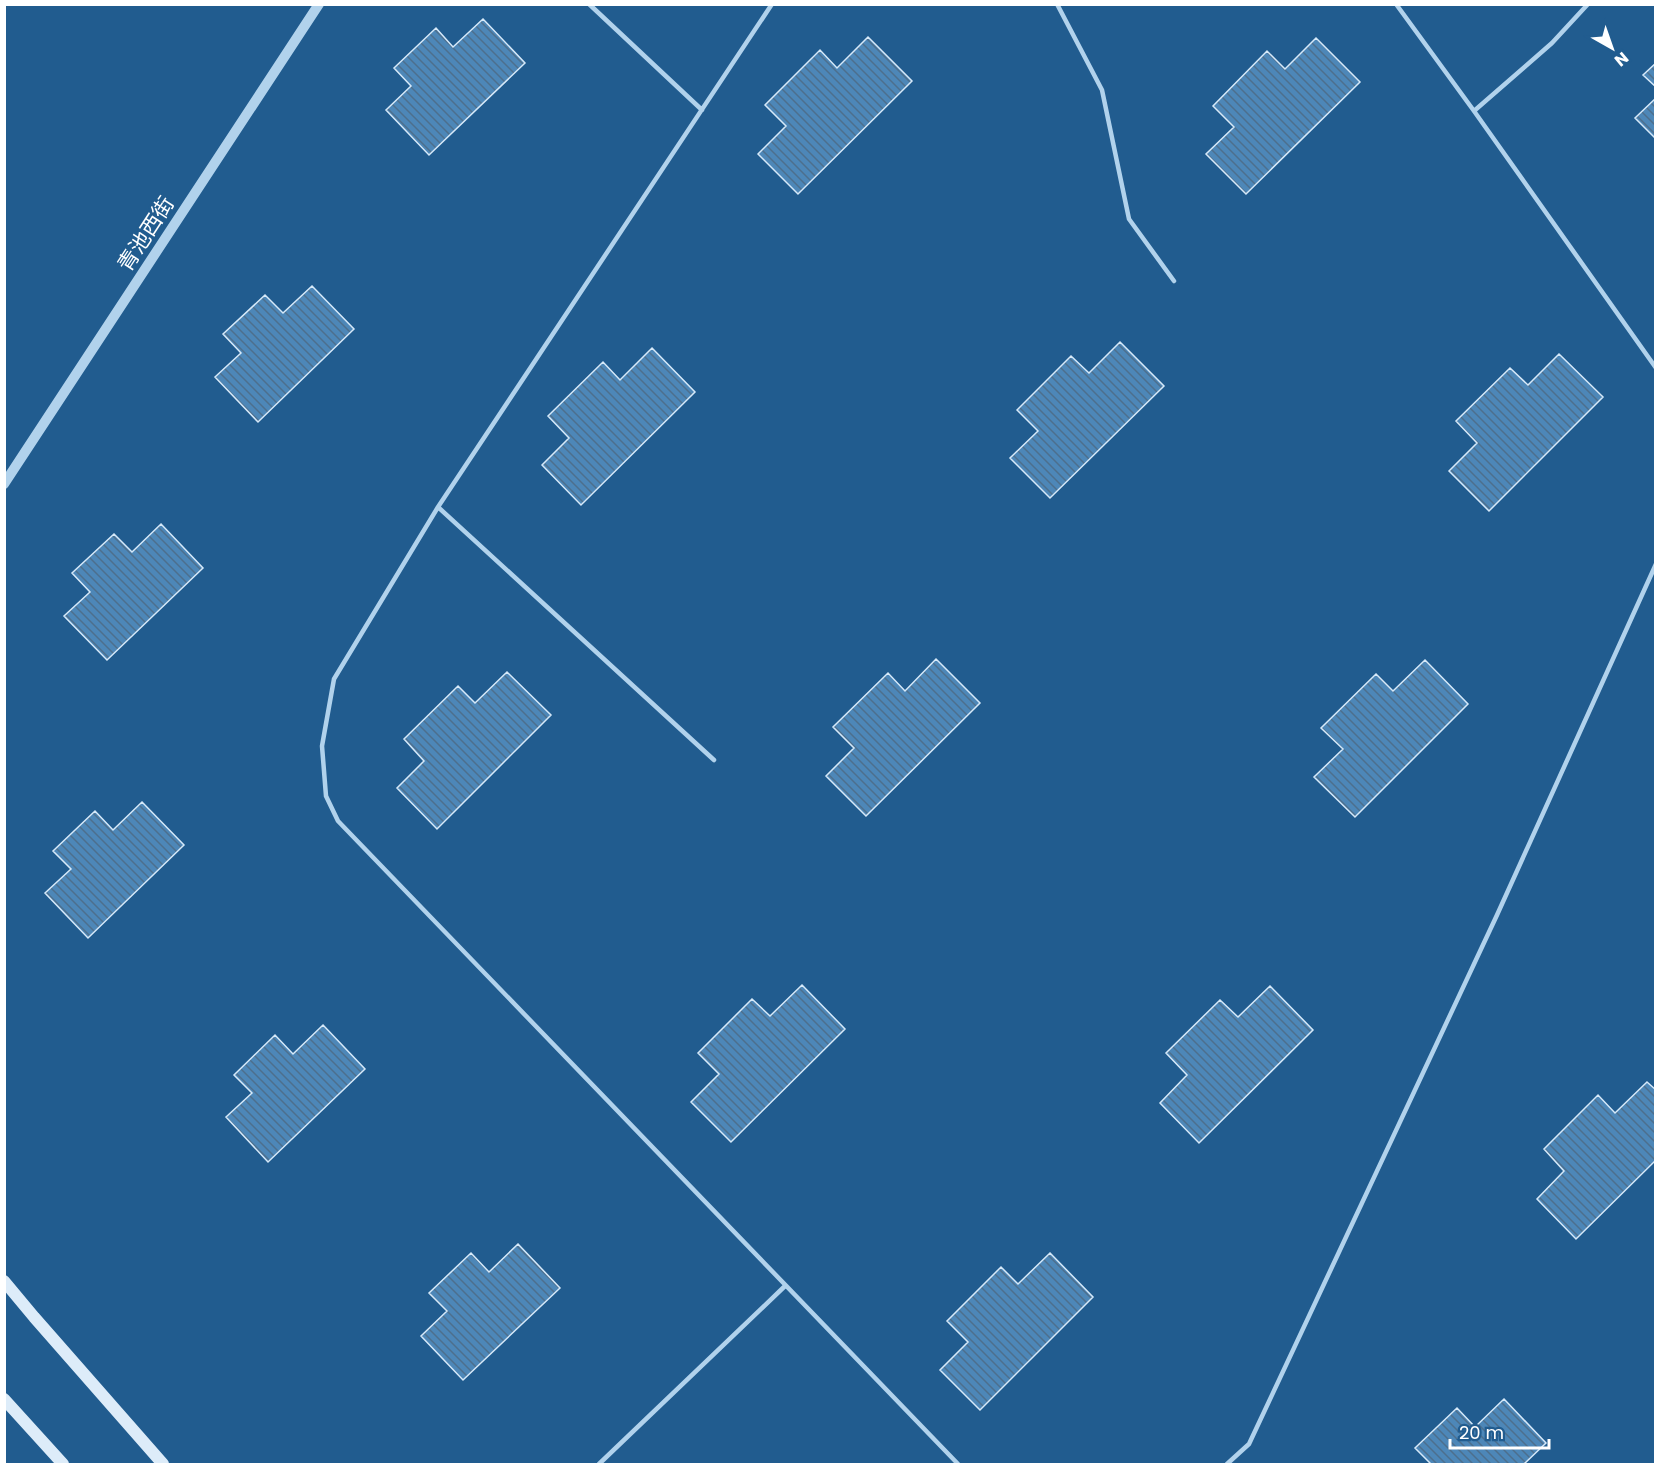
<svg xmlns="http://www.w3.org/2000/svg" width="1660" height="1469" font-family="Poppins,'Noto Sans SC',sans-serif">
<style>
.building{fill:url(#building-back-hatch);stroke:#d6e9f9;stroke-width:1.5}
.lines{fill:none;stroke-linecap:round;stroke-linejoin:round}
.service{stroke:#b1d2ec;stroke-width:4.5}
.tertiary{stroke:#b1d2ec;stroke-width:10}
.secondary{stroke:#ddecf9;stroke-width:12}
.labels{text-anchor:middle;stroke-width:4.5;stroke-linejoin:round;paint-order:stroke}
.street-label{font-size:21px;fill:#fff;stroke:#215c8f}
</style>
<defs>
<pattern id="building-back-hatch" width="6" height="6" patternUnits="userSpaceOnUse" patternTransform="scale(1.5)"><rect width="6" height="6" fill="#4d87b8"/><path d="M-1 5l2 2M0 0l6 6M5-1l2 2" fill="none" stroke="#4d6f8d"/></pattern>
</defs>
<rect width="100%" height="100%" fill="#215c8f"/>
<path class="building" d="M483,19l42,44 -96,92 -43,-45 25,-24 -17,-18 42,-40 17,19z
M868,37l44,44 -114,113 -40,-40 28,-28 -21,-21 55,-55 17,18z
M1316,38l44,44 -114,112 -40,-40 28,-27 -21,-21 54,-55 18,18z
M1656,63v24l-13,-12z
M1656,98v41l-21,-21z
M312,286l42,43 -96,93 -43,-45 26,-24 -18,-19 42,-39 18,18z
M1120,342l44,44 -114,112 -40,-40 28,-27 -21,-21 54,-54 18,17z
M652,348l43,44 -114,113 -39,-40 27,-27 -21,-22 55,-54 17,18z
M1559,354l44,43 -114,114 -40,-40 28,-28 -21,-22 54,-53 18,17z
M161,524l42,44 -96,92 -43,-44 26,-24 -18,-19 42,-39 18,18z
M936,659l44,44 -114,113 -40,-40 28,-28 -21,-21 55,-54 17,18z
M1425,660l43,44 -113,113 -41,-40 29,-28 -22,-21 55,-54 17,17z
M507,672l44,43 -114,114 -40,-41 27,-27 -20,-22 54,-53 17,17z
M142,802l42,43 -96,93 -43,-45 26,-24 -18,-18 42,-40 18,19z
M802,985l43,44 -114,113 -40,-40 28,-28 -21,-21 54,-54 18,17z
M1270,986l43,44 -114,113 -39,-40 27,-28 -21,-22 54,-53 18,17z
M323,1025l42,44 -97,93 -42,-45 26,-24 -18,-18 41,-40 18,19z
M1647,1082l9,8v70l-80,79 -39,-40 27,-28 -20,-22 54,-54 17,18z
M518,1244l42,44 -97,92 -42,-44 26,-25 -18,-18 42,-40 18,19z
M1050,1253l43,44 -113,113 -40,-40 28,-28 -21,-21 54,-54 17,17z
M1504,1399l42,44 -22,21h-93l-16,-16 42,-40 18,19z"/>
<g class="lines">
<path class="service" d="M589,4l113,106
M772,4l-334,503 -104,172 -12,67 4,50 12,25 620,643
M1057,4l45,86 27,129 45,62
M1396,4l78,107 182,257
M1474,111l78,-68 36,-39
M438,507l276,253
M599,1464l186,-178
M1227,1464l22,-20 248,-529 159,-351"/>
<path class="tertiary" d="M4,484l315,-480"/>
<path class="secondary" d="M4,1281l30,36 129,147
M4,1399l59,65"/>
</g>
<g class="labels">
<g class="street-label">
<text transform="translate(146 234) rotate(-57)" y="7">青池西街</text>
</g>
</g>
<rect width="1660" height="1469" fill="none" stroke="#ffffff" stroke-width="12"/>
<g transform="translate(1612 48) rotate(140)" stroke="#215c8f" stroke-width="4.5" paint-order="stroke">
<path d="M0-4.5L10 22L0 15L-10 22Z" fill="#ffffff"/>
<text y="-9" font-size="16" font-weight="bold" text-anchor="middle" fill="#ffffff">N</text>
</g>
<path d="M1450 1439v9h99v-9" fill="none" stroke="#ffffff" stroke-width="3"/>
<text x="1459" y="1439" font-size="18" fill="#ffffff" stroke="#215c8f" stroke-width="4.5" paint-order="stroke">20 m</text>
</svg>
